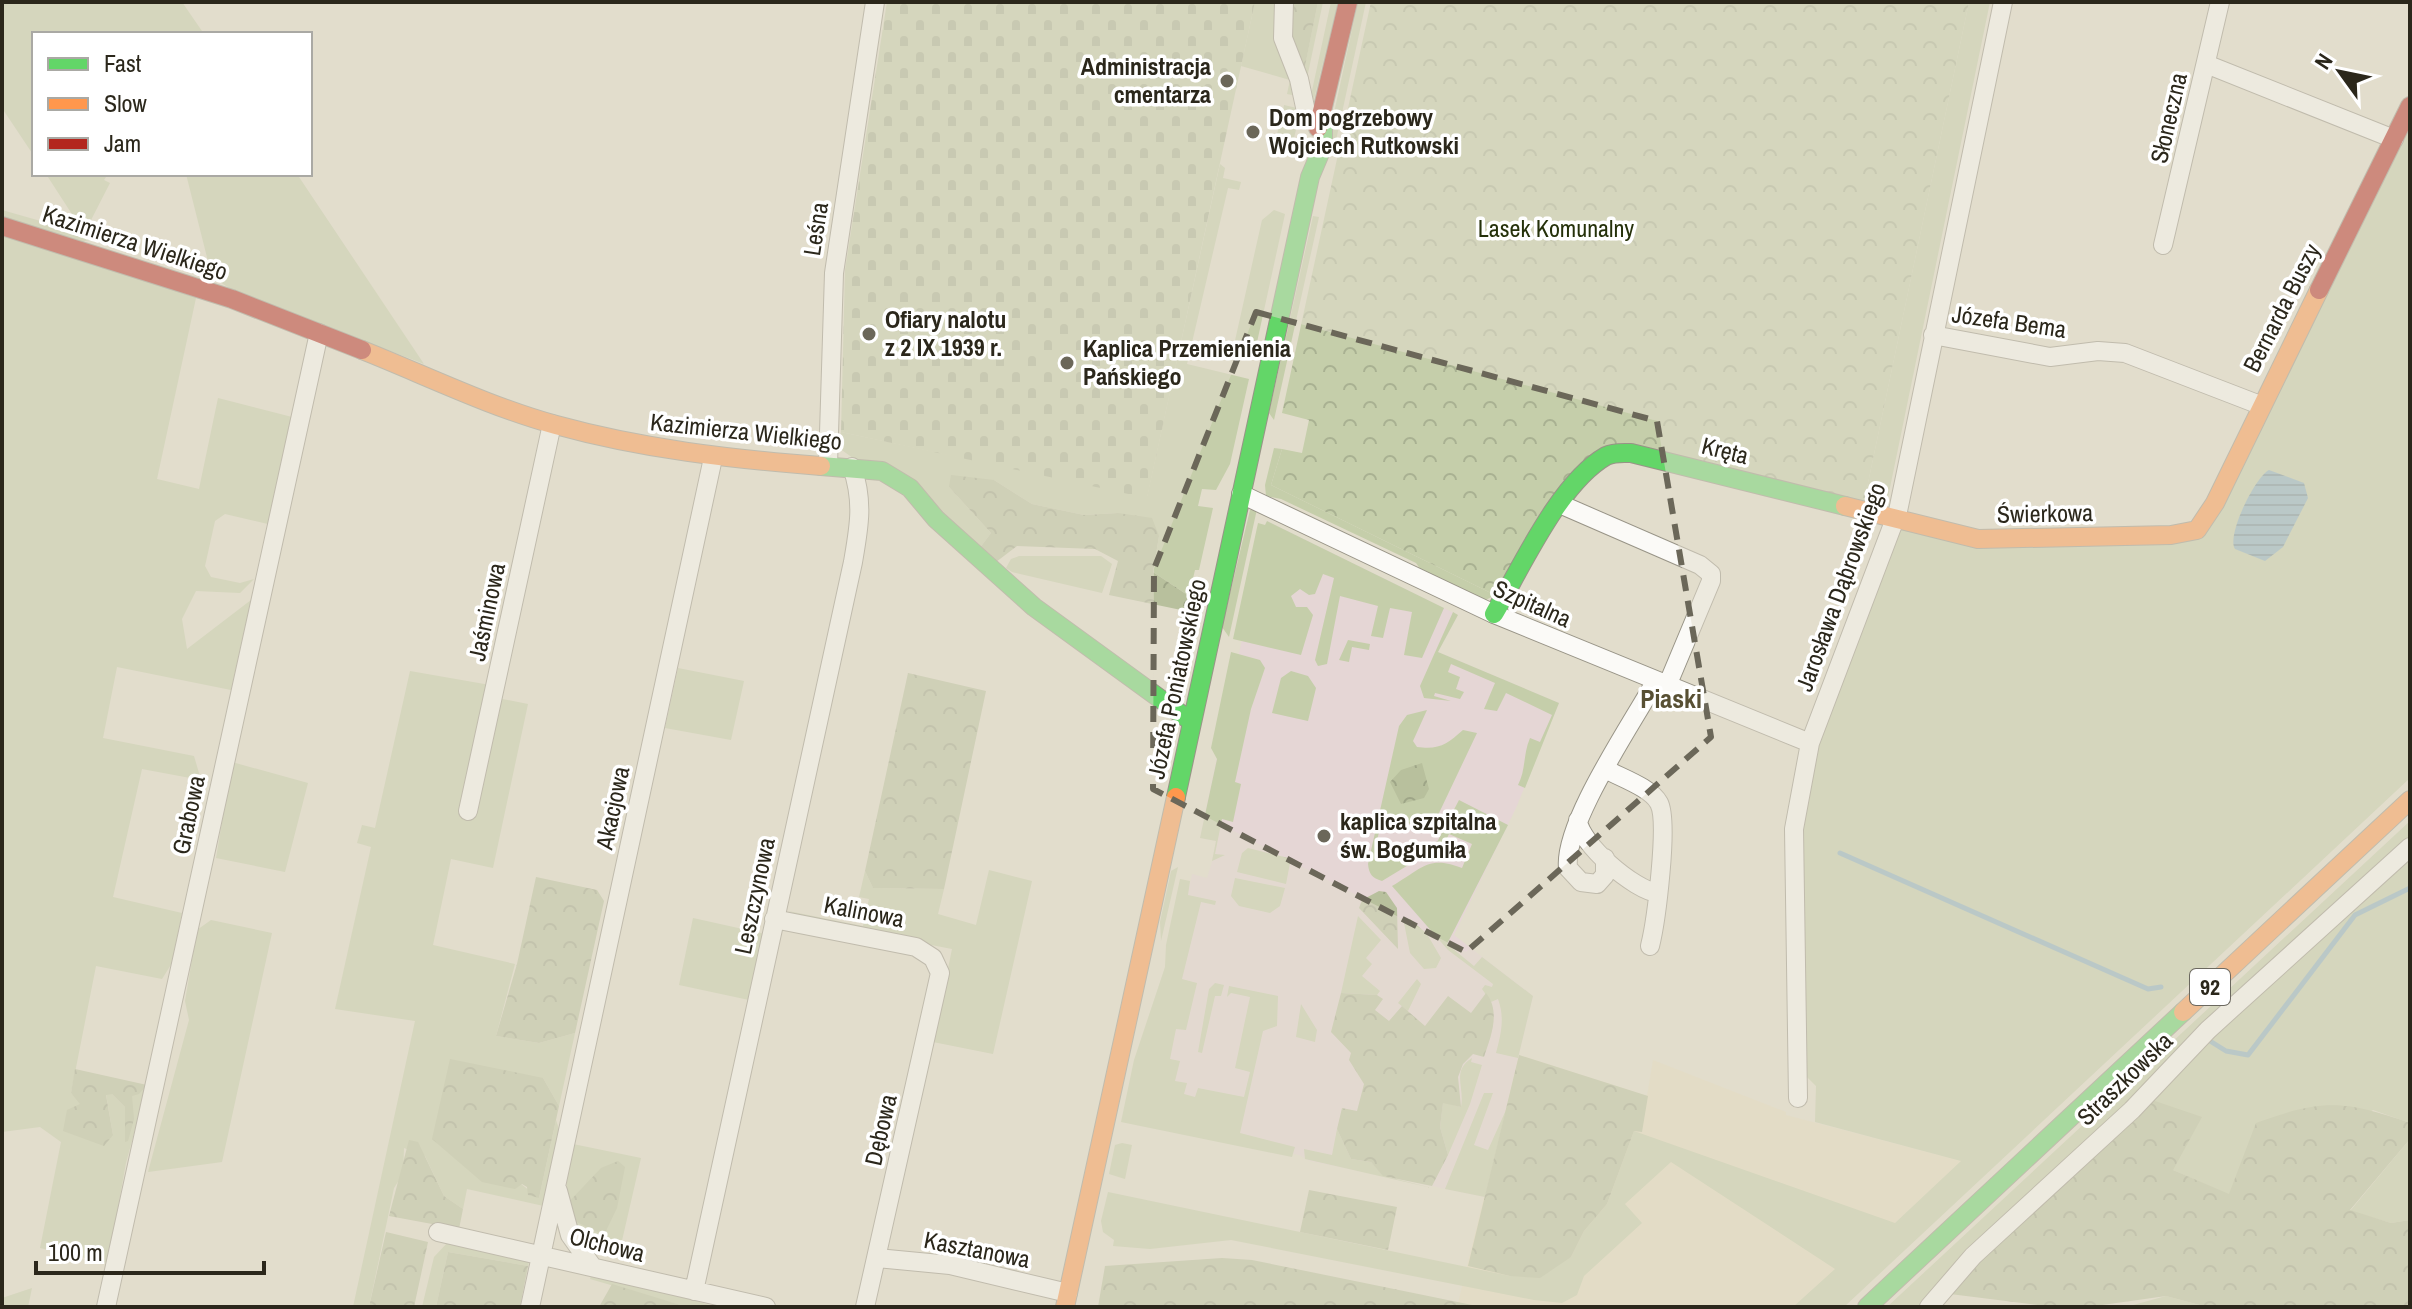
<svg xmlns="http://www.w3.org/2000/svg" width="2412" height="1309" font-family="'Archivo Narrow',sans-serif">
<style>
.built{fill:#e5dcbf}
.medical{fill:#e5d6d5}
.grass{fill:#c5ceaa}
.forest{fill:url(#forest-crowns)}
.cemetery{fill:url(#cemetery-stones)}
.park{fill:url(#park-crowns)}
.water{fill:url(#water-rules)}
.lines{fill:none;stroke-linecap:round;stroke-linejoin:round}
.stream{stroke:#8bb0c1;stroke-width:5}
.street-casing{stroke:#989487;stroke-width:20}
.fast-casing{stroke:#989487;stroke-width:20}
.slow-casing{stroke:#989487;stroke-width:20}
.jam-casing{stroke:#989487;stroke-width:20}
.street{stroke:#fbfaf7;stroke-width:18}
.fast{stroke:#63d668;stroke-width:18}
.slow{stroke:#ff974d;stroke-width:18}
.jam{stroke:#b3261e;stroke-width:18}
.marked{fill:none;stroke:#6b6759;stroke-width:6;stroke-dasharray:16 10;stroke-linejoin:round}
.poi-dot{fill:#6b6759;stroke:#fff;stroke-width:3}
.labels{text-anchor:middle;stroke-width:7;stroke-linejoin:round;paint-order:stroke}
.shield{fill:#fff;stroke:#6b685f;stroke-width:2}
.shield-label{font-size:22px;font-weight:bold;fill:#2b271b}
.poi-label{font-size:24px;font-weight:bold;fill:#2b271b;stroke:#fff;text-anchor:start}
.street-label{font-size:24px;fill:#2b271b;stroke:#fff}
.park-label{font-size:24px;fill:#25310a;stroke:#fff}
.neighbourhood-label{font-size:26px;font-weight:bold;fill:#585034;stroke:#fff}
</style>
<defs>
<pattern id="forest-crowns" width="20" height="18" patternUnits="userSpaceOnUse" patternTransform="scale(2)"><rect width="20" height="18" fill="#b8c09d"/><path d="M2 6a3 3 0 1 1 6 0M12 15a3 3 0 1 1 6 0" fill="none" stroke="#9ea587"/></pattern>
<pattern id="cemetery-stones" width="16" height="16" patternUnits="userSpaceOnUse" patternTransform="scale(2)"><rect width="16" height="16" fill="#c5ceaa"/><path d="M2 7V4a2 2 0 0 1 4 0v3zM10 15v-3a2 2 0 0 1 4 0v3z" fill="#a9b192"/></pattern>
<pattern id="park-crowns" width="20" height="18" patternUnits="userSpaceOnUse" patternTransform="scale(2)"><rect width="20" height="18" fill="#c5ceaa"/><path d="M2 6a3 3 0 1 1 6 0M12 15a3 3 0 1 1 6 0" fill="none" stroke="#a9b192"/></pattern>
<pattern id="water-rules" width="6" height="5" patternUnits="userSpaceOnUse" patternTransform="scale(2)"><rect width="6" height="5" fill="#8bb0c1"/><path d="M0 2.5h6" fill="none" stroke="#728f9c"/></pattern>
</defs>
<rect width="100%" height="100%" fill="#e2ddcc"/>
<path class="built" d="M1519,1055l128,41 6,-36 133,52v3l176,46 -158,146h-347z"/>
<path class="medical" d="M1267,521l191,94 -20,37 121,51 -43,105 -62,127 79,61 -48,201 -175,-36 -11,-6 -162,-30 55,-251 15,4 5,-16 4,-21 -16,-3z"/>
<path class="grass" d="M2,2h180l22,32h-170v122l-32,-48z
M1255,2h33l15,73 15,-73h5l-20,95 -16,-3 3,-14 -49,-14z
M1331,2h7l-24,97 -4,1z
M1358,2h8l-31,143 -9,5z
M1969,2h21l-104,505 -22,-5z
M1284,105l17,4 -7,29 -17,-3 2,-10 10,-1 2,-8 -8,-5z
M2410,117v661l-566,529h-51l42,-38 -164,-107 -46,42 17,19 -58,53 -7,19 -15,8 -28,-3 -303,-60 -81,9 -37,-3 1,-6 -11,-8 -2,-11 7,-29 402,84 61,-19 13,-26 23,-27 27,-73 261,92 66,-62 -146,-39 1,-36 -12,-12 -4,-239 14,-78 86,-230 290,11z
M1220,164l5,4 -2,10 18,4 -2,8 -11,-2 -41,176 62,15 -19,85 -14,26 -14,-1 -4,17 15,2 -14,62h-4l-5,21 4,1 1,34 -11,-3 5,-27 -36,-24 6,-36 -41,-23 -34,2 -52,-11 -38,-24 -45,7 42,46 -12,16 -140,-101 2,-16 306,65z
M46,174h62l-4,6 6,3 -19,37 14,16 -32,8 -71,-23v-11l70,20 7,-5z
M186,174h111l127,190 -190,-73 -22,-14z
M1274,210l11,4 -31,142h-4l-16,-11 28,-125z
M1313,216l6,1 -45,203 -5,-7z
M2,231l194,67 -39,181 42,10 19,-91 74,19 -24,107 -43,-10 -10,7 -10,45 6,11 29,6 14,-4 -14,14 -44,-2 -14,28 5,30 64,-49 -20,90 -114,-23 -14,71 91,18 7,24 -59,-11 -29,128 69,16 -10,50 -10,16 -66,-13 -25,127 42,42 -7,-41h6l13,13v35l7,-47 15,-10 -21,78 -18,100 -68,-15 21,-106 -21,-15 -38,5z
M1274,448l8,1 -11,36 224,110 -11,6 -63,-31 -5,-7 -135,-64 -15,-3 -1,-11z
M1257,509l-28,128 -7,-10 28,-117z
M1267,521l177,87 -22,50 -18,-3 8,-43 -22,-4 -7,30 -12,-2 7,-30 -38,-10 -13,68 -9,2 -3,-6 19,-82 -11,-4 -8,20 -6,1 -9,-6 -9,7 5,11h11l6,8 -12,40 -68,-16 25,-116 7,2z
M1019,556h82l11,8 -10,29 -90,-21 -6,-4 5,-9z
M1453,612l5,3 -20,37 121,51 -34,85 -7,-3c8,-15 5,-31 12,-47l10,4 12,-27 -46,-22 -9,18 -13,-2 11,-26 -44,-19 -3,8 12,5 -4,12 8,3 -4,7 -25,-6 -1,3 17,5 -27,-3 -4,-12z
M1348,640l22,4 -1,6 -17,-3 -3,15 -10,-2z
M1178,647l12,3 -10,46 -13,4z
M1231,652l29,8 5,8 -14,41 -16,73 6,2 -8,38 -11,-3 -7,35 10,1 -13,6 4,-20 -16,-3 17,-79 -6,-11z
M678,668l66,13 -13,59 -66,-12z
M410,671l80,14 -3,11 41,8 -35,164 -42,-9 -18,86 82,19 -19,72 43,7 36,-10 -16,73 -16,-28 -22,106 18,14 17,-78 3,9 -11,78 -81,-18 -4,20 -19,-13 -19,-40 -21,-8 -1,26 -9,14 -25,119h-16l62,-286 -80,-12 36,-162 -14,-4 5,-18 13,3z
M1291,671l17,5 8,12 -8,33 -36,-8 9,-35z
M1427,710l-14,31 4,6c23,3 30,-3 46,-17l14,3 -47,99 -46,-19 -8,31 39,17 -33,20c-10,-3 -13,-7 -14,-17l31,-138 8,-11z
M232,762l76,21 -23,89 -69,-14z
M1459,800l49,25 -61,119 27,22 8,-9 51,39 -15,62 -22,-5c5,-19 9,-35 2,-54l-7,3 -9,-13 3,-4 7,2 1,-3 -45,-34 -56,-64c31,-18 36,-31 70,-18l10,-24 -23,-10 -6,12h-8z
M2410,821v18l-435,407 -56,61h-32z
M1248,848l40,10 2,5 -4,21 -49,-12 5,-19z
M2410,854v269l-37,-13 -144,85 -56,-25 -24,-71 62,-66z
M1178,867l-17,74 -1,-19 11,-51z
M989,870l43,11 -39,173 -60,-12 19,-93 -129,-25 -35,-13 75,15 6,-27 -10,-2 6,-26 8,17 71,1 -6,25 38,11z
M1235,878l50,10 -5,18 -10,7 -31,-7 -8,-10z
M1180,879l10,2 -2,14 28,6 -1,4 -14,-3 -19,77 15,4 -11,47 -10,-1 -6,30 10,2 -5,20 12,2 -3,11 11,3 3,-9 46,9 6,-25 -15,-4 15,-71 -19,-4 -4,4 2,-11 49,10 -1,30 -14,5 -23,102 55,14 -3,10 -171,-35 13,-62 31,-93 1,-22z
M1358,916l23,24 -15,18 6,6 -10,12 18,15 -3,4 -36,-2z
M693,918l72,16 -16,66 -70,-15z
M1410,919l17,15 14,24 -5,10 -12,1 -14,-16 -6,-30z
M211,920l61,13 -50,229 -74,10 41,-152 -4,-19 12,-71z
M1417,979l4,5 -13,27 -10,-8z
M1215,983l9,2 -3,11h-6l-13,57 -4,-1 11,-63z
M1301,1004l16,26 -2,12 -19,-5z
M1472,1058l-1,4 11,3 -12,39 -22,51 -8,-28 3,-25 18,5c4,-20 -10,-36 11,-49z
M1484,1093h9l-19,52 14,5 18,-40 -21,87 -40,-8z
M1337,1129l14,30 20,3 13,14 48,12 -127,-29 -1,-10 28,6z
M2410,1139v81l-19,3 -41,-12z
M1122,1143l10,2 -7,34 -16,-5 6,-29z
M573,1144l68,14 -23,100c-60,-25 -56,-56 -45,-114z
M449,1241l82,12 -3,13 -80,-14 -12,55h-14l12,-50z
M593,1270l123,37h-29l-97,-28z
M32,1288l-4,19h-26v-9z
M2166,1296l41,11h-81z"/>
<path class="forest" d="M1288,2h30l-15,74 -15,-37z
M951,475l43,5 38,24 52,11 34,-2 34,5 7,18 -6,36 36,24 -3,15 -77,-16 9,-34 -23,-12 -78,-3 -21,16 -17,-13 12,-16 -42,-46z
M908,673l78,18 -42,198 -71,-1 -8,-17z
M1422,763l7,26 -5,9 -23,6 -11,-22 11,-12z
M536,877l61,13 7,11 -29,132 -36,10 -43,-7 21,-72z
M1379,891l7,1 11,16 1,41 -39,-41 3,-8z
M1341,993l36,2 6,4 -8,11 14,11 13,-15 23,20 23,-30 23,17 15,-20c15,19 5,43 -2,64l-11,-3 -10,10 -5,13 3,30 -18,-4 -3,24 8,28 -16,31 -49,-10 -12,-14 -20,-3 -14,-30 5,-21 15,3 7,-27 -15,-24 2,-7 -20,-21z
M1519,1055l129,41 -6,36 -8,-1 -27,73 -23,27 -13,26 -31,21 -30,-2 -42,-10z
M450,1059l93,19 16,28 -20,92 -11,-3 -1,-8 -5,-3 -7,5 -33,-7 -50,-43z
M75,1069l72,16 -8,9 -7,2 2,23 -6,22 -3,1v-35l-13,-13 -6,1 7,40 -9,11 -41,-15 4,-21 13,-6 -9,-11z
M2149,1099l53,18 -29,53 56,24 27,-71c66,-24 88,-23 154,0v16l-60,71 41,13 19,-3v87h-203l-41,-11 -78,11h-35l-103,-13 28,-34z
M409,1140l9,2 26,54 19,13 -4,20 -70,-13z
M618,1161l7,6 -8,41 -13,27 -36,-17 -3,-12 36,-38z
M1309,1190l88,17 -9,43 -88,-18z
M386,1232l42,10 -14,65h-45z
M448,1252l80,14 -8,41h-84z
M1222,1258l30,2 230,47h-384l7,-41z
M612,1284l75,23h-88z"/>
<path class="cemetery" d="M887,2h368l-108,496 -306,-66 4,-162z"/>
<path class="park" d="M1371,2h598l-105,500 -258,-52 -111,145 -224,-110 11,-36 20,4 7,-33 -27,-7z"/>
<path class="water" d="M2269,470l35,13 4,15 -25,49 -18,14 -30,-12c-9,-13 20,-72 34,-79z"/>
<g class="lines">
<path class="stream" d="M1840,853l308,136 13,-2
M2210,1041l16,10 22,4 107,-140 55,-27"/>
<g class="street-casing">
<path id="street" d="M1284,2l-1,36 16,41 6,28
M2206,64l188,75
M2163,245l57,-243
M1933,335l117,22 48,-6 27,2 135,52
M828,465l6,-192 41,-271
M1241,494l253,120 316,129
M1562,505l138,60 11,9v7l-44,105
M1607,770c15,8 44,18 52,33 10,19 -3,119 -9,143
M468,811l84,-387
M1578,820c1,23 57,71 80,73
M1605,858v17l-8,9 -16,-2 -13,-14c-5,-44 64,-144 87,-186
M774,919l142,28 17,11 7,15 -75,334
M1798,1098l-4,-269 16,-86 88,-232 105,-509
M558,1191l12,44 22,31
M438,1232l328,75
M877,1258l73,7 118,28
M694,1291l159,-729c6,-35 11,-60 -1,-95
M106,1307l213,-974
M530,1307l183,-849
M1929,1307l44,-51 159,-146 76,-80 202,-183"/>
</g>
<g class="fast-casing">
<path id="fast" d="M821,466l61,5 28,17 26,31 98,88 158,115
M1494,614c27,-46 65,-131 112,-158 8,-4 17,-3 25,-3l214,53
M1176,797l134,-620 13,-31v-31
M1867,1307l316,-295"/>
</g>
<g class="slow-casing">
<path id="slow" d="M362,350c63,25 128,57 194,75 87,24 175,34 265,41
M1845,506l133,33 193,-4 26,-5 18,-27 104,-213
M2183,1012l227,-212
M1065,1307l111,-510"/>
</g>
<g class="jam-casing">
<path id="jam" d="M1318,128l30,-126
M2,226l230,73 130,51
M2319,290l91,-184"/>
</g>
<use href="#street" class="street"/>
<use href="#fast" class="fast"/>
<use href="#slow" class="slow"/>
<use href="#jam" class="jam"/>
</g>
<path d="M0 0H2412V1309H0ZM1256,312l401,109 54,316 -245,215 -313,-163 1,-220z" fill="#e2ddcc" fill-opacity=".55" fill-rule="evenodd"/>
<path class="marked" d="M1256,312l401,109 54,316 -245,215 -313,-163 1,-220z"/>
<g class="poi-dot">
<circle cx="1227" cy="81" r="8"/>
<circle cx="1253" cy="132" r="8"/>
<circle cx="869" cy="334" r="8"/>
<circle cx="1067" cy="363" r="8"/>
<circle cx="1324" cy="836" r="8"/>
</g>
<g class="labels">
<rect class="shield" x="2190" y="969" width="40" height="36" rx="6"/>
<g class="shield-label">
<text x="2210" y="995">92</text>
</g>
<g class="poi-label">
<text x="1211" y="75" text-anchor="end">Administracja<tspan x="1211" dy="28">cmentarza</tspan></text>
<text x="1269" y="126">Dom pogrzebowy<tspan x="1269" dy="28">Wojciech Rutkowski</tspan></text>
<text x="885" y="328">Ofiary nalotu<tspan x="885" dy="28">z 2 IX 1939 r.</tspan></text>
<text x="1083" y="357">Kaplica Przemienienia<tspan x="1083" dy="28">Pańskiego</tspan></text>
<text x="1340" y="830">kaplica szpitalna<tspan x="1340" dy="28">św. Bogumiła</tspan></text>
</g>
<g class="street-label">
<text transform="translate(2169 118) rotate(-77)" y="8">Słoneczna</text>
<text transform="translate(816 229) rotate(-81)" y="8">Leśna</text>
<text transform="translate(135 243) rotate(18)" y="8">Kazimierza Wielkiego</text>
<text transform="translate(2282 308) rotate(-63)" y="8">Bernarda Buszy</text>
<text transform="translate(2009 322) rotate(8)" y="8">Józefa Bema</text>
<text transform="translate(746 432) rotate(6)" y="8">Kazimierza Wielkiego</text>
<text transform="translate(1725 451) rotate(14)" y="8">Kręta</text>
<text transform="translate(2045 514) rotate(-1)" y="8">Świerkowa</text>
<text transform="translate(1841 587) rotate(-70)" y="8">Jarosława Dąbrowskiego</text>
<text transform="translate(1532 604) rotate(24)" y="8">Szpitalna</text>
<text transform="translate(487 612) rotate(-78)" y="8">Jaśminowa</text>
<text transform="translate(1177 679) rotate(-78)" y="8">Józefa Poniatowskiego</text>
<text transform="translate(613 808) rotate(-78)" y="8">Akacjowa</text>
<text transform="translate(189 815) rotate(-78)" y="8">Grabowa</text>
<text transform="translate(755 896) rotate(-78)" y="8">Leszczynowa</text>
<text transform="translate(864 912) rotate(11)" y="8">Kalinowa</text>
<text transform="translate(2125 1079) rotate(-44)" y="8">Straszkowska</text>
<text transform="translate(881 1130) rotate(-77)" y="8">Dębowa</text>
<text transform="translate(607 1245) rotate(14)" y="8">Olchowa</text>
<text transform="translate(977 1250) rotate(11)" y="8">Kasztanowa</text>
</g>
<g class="park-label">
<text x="1556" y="237">Lasek Komunalny</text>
</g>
<g class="neighbourhood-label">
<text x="1671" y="708">Piaski</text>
</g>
</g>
<rect width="2412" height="1309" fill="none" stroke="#2b271b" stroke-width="8"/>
<rect x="32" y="32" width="280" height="144" fill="#ffffff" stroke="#aaa9a4" stroke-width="2"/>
<rect x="48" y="58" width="40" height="12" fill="#63d668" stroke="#aaa9a4" stroke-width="2"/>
<text x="104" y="72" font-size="24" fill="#2b271b">Fast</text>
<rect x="48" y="98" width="40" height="12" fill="#ff974d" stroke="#aaa9a4" stroke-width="2"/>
<text x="104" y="112" font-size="24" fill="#2b271b">Slow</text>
<rect x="48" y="138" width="40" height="12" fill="#b3261e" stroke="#aaa9a4" stroke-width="2"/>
<text x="104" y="152" font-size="24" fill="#2b271b">Jam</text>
<g transform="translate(2340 72) rotate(303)" stroke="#ffffff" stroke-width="6" paint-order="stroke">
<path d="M0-6L14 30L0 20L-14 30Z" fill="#2b271b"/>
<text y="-12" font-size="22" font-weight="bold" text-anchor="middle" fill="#2b271b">N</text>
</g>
<path d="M36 1261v12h228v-12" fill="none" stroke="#2b271b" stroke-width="4"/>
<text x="48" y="1261" font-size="24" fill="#2b271b" stroke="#ffffff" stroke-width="6" paint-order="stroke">100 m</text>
</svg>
